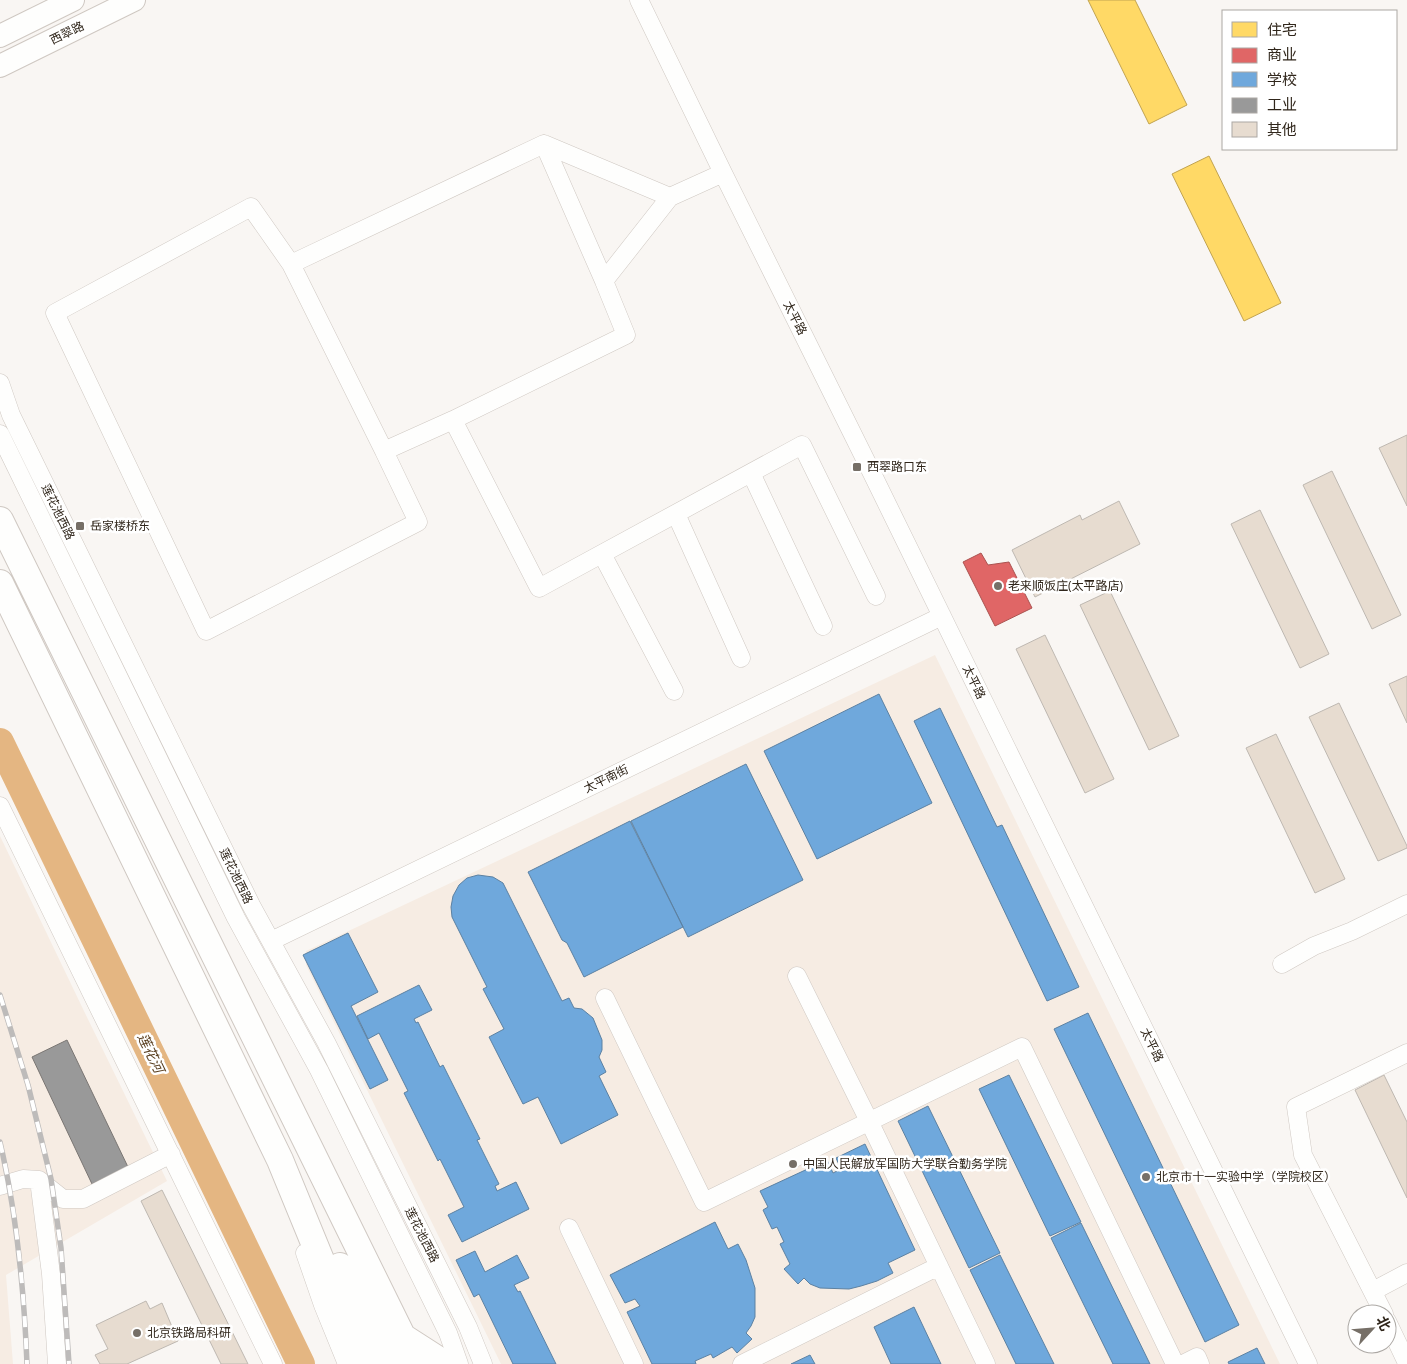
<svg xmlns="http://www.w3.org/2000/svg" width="1407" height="1364" font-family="'Open Sans','Noto Sans SC',sans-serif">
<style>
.built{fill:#f6ece3}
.homes{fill:#ffd966;stroke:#c1a350}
.shops{fill:#e06666;stroke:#ab5350}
.schools{fill:#6fa8dc;stroke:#5c81a2}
.industry{fill:#999;stroke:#7a7673}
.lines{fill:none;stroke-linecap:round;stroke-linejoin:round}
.river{stroke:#e4b682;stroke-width:28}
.building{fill:#e7dcd0;stroke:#beb8b1}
.minor-casing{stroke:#cfc8c2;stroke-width:19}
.major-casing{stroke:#cfc8c2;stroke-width:24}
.highway-casing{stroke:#cfc8c2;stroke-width:28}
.minor{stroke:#fefefd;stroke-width:18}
.major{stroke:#fefefd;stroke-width:22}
.highway{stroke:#fefefd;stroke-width:26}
.rail-casing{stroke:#bdbbba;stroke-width:5.5}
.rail{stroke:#fff;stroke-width:4;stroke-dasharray:11;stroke-linecap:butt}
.poi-dot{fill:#766f67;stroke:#fff;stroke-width:2}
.labels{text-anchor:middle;stroke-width:5;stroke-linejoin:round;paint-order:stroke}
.street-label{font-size:12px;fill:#30261b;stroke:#fff}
.poi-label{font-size:12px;fill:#30261b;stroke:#fff;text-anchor:start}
.water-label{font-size:14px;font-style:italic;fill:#583d1e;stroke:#fff}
</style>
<rect width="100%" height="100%" fill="#f9f6f3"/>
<path class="built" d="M935,655l345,709h-779l-195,-399v-14z
M0,836l83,173 84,172 -161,94 7,89h-13z"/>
<path class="homes" d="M1088,0h47l52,105 -38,19z
M1209,156l72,147 -37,18 -72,-147z"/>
<path class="shops" d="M981,553l7,12 21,-3 23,46 -37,18 -32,-64z"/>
<path class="schools" d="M879,694l53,109 -115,56 -53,-108z
M940,708l57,119 5,-2 77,162 -32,14 -133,-280z
M746,764l57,116 -115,57 -57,-116z
M630,821l53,106 -99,50 -17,-34 -5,-3 -34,-68z
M478,875l15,2 10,6 59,118 7,-3 5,10 8,1 11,9 9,22v10l-3,7 7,15 -7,4 19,39 -57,29 -23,-47 -15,7 -34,-67 15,-8 -21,-40 4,-2 -35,-70 -1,-10 2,-11 6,-11 8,-7z
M348,933l30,59 -27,14 37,74 -18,9 -67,-134z
M419,985l13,25 -18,9 2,4 2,-1 22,45 3,-2 37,74 -3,1 22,44 -4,2 2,5 19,-9 13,27 -67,33 -14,-27 16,-8 -24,-48 -2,2 -34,-68 4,-2 -29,-58 -11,6 -11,-23z
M1088,1013l151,312 -34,17 -151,-313z
M1009,1075l72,147 -31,14 -71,-147z
M928,1106l72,147 -31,15 -71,-147z
M865,1144l50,106 -27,13 5,10 -16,8 -16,5 -12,3 -29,-1 -10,-4 -6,-6 -6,6 -14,-15 6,-5 -10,-20 4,-2 -7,-15 -5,2 -9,-19 5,-3 -8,-16 67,-31 6,13 8,-4 -5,-11z
M715,1222l13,27 10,-5 8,16 9,28v29l-4,9 -5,7 6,6 -15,14 -5,-6 -19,11 -2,-4 -16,7 1,3h-44l-25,-52 13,-6 -5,-7 -10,4 -15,-28z
M1081,1223l69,141h-37l-62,-126z
M475,1251l10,21 32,-17 12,23 -15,7 4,7 2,-1 36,73h-43l-34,-70 -5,3 -18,-37z
M1000,1255l54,109h-38l-46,-94z
M914,1307l27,57h-50l-17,-37z
M1257,1348l8,16h-36l-1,-2z
M810,1355l5,9h-24z"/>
<path class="industry" d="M67,1040l61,127 -36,17 -60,-127z"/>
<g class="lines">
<path class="river" d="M0,742l301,622"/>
</g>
<path class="building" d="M1407,435v71l-28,-58z
M1332,471l69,144 -29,14 -69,-144z
M1119,501l21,43 -105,53 -23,-47 68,-35 2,5z
M1260,510l69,144 -29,14 -69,-144z
M1110,591l69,145 -30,14 -69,-145z
M1045,635l69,144 -29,14 -69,-144z
M1407,676v47l-18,-39z
M1339,703l68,143v2l-29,13 -69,-144z
M1276,734l69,145 -30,14 -69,-145z
M1384,1075l23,47v76l-52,-108z
M162,1190l86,174h-27l-80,-163z
M146,1301l4,8 12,-6 16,38 -51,23h-27l-5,-9 13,-6 -12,-24z"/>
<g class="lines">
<g class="minor-casing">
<path id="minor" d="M639,0l84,173 143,288 442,903
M544,144l60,137
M723,173l-53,24 -66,84 22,54 -173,85 86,168 263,-143 74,151
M291,264l93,187
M0,383l11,32 240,490 75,137 142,285 15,37
M453,420l-69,31 34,71 -212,109 -151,-318 196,-106 40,57 253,-120 126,53
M0,434l236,484 83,152 129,263 11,31
M751,473l72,153
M676,514l65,144
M602,554l72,137
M0,806l273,558
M271,941l671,-325
M1282,964l32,-18 38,-15 55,-27
M797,976l72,145 117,243
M605,998l99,204 318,-155 153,317
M39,1180l12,94 6,90
M0,1186l23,-7 16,1 24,19h20l88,-45
M569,1228l65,136
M305,1253l18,52 24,59
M1373,1291l34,-18
M1384,1314l-81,-159 -7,-48 111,-54
M1387,1321l20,42
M742,1364l197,-98
M1183,1364l14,-7 3,7"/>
</g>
<g class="major-casing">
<path id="major" d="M0,36l73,-36
M0,66l134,-66"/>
</g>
<g class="highway-casing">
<path id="highway" d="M0,520l416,844
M0,583l280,577 48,117 24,62 12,25
M340,1266l49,98
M403,1337l42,27"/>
</g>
<use href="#minor" class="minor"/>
<use href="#major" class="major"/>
<use href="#highway" class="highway"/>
<g class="rail-casing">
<path id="rail" d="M0,995l28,90 23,94 10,69 8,116
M0,1142c17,73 24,147 27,222"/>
</g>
<use href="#rail" class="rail"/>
</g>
<g class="poi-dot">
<rect x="852" y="462" width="10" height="10" rx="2.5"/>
<rect x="75" y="521" width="10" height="10" rx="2.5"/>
<circle cx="998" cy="586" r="5"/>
<circle cx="793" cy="1164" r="5"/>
<circle cx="1146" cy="1177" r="5"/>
<circle cx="137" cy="1333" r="5"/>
</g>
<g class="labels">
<g class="street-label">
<text transform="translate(67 33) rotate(-26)" y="4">西翠路</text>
<text transform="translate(795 318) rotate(63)" y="4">太平路</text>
<text transform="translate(58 512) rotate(64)" y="4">莲花池西路</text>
<text transform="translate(974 682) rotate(64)" y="4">太平路</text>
<text transform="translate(606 779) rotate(-26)" y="4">太平南街</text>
<text transform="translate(236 876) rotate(64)" y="4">莲花池西路</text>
<text transform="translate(1152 1045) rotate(64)" y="4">太平路</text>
<text transform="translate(422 1235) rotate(63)" y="4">莲花池西路</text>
</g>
<g class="poi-label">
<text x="867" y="471">西翠路口东</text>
<text x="90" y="530">岳家楼桥东</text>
<text x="1008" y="590">老来顺饭庄(太平路店)</text>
<text x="803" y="1168">中国人民解放军国防大学联合勤务学院</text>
<text x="1156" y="1181">北京市十一实验中学（学院校区）</text>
<text x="147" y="1337">北京铁路局科研</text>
</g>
<g class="water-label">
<text transform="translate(151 1053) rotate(64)" y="5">莲花河</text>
</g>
</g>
<rect x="1222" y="10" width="175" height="140" fill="#ffffff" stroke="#aca8a4"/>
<rect x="1232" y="22" width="25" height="15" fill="#ffd966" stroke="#aca8a4"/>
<text x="1267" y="35" font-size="15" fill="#30261b">住宅</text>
<rect x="1232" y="48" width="25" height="15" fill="#e06666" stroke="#aca8a4"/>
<text x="1267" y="60" font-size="15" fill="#30261b">商业</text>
<rect x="1232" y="72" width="25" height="15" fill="#6fa8dc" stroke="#aca8a4"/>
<text x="1267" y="85" font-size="15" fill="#30261b">学校</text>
<rect x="1232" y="98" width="25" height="15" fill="#999999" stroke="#aca8a4"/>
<text x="1267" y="110" font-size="15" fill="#30261b">工业</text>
<rect x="1232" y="122" width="25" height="15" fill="#e7dcd0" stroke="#aca8a4"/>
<text x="1267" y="135" font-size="15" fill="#30261b">其他</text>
<g transform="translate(1372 1329) rotate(64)"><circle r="24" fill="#ffffff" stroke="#aca8a4"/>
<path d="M0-4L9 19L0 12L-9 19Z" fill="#766f67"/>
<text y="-8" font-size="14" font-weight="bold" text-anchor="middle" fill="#30261b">北</text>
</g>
</svg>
